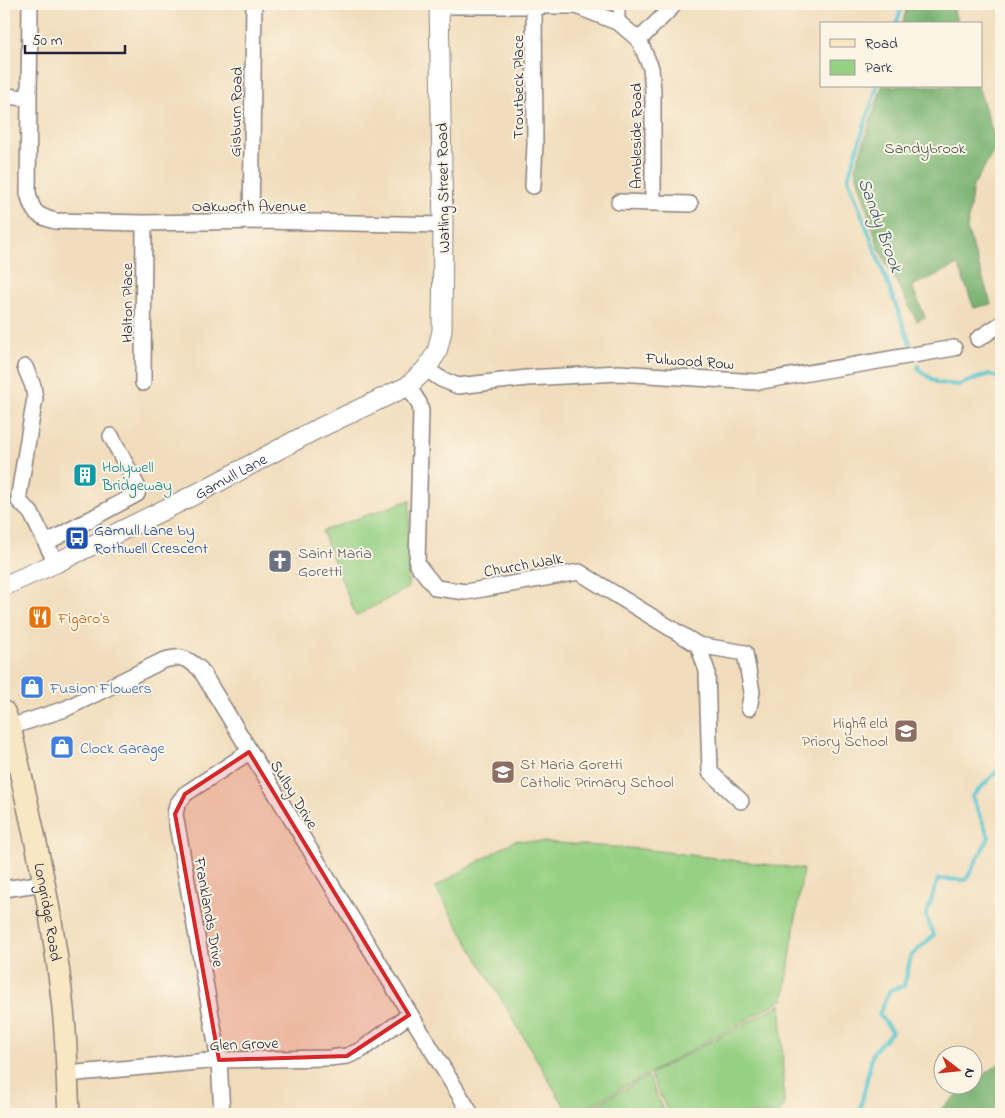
<svg xmlns="http://www.w3.org/2000/svg" width="1005" height="1118" font-family="'Indie Flower',sans-serif">
<style>
.green{fill:#96d083;stroke:#5c795f}
.forest{fill:#78b271;stroke:#4d6a56}
.lines{fill:none;stroke-linecap:round;stroke-linejoin:round}
.stream{stroke:#57c4cf;stroke-width:4}
.pedestrian-casing{stroke:#8a807c;stroke-width:14}
.minor-casing{stroke:#8a807c;stroke-width:18}
.tertiary-casing{stroke:#8a807c;stroke-width:21}
.secondary-casing{stroke:#8a807c;stroke-width:24}
.pedestrian{stroke:#fff;stroke-width:11}
.minor{stroke:#fff;stroke-width:15}
.tertiary{stroke:#fff;stroke-width:19}
.secondary{stroke:#f9e7c3;stroke-width:21}
.marked{fill:#d62828;fill-opacity:0.2;stroke:#d62828;stroke-width:4;stroke-linejoin:round}
.labels{text-anchor:middle;stroke-width:4;stroke-linejoin:round;paint-order:stroke}
.street-label{font-size:16px;fill:#22223b;stroke:#fcf5e5}
.park-label{font-size:16px;fill:#455651;stroke:#fcf5e5}
.culture-label{font-size:16px;fill:#0d838f;stroke:#fcf5e5;text-anchor:start}
.transit-label{font-size:16px;fill:#164399;stroke:#fcf5e5;text-anchor:start}
.worship-label{font-size:16px;fill:#5b616d;stroke:#fcf5e5;text-anchor:start}
.food-label{font-size:16px;fill:#c56008;stroke:#fcf5e5;text-anchor:start}
.shop-label{font-size:16px;fill:#366cbe;stroke:#fcf5e5;text-anchor:start}
.education-label{font-size:16px;fill:#785e54;stroke:#fcf5e5;text-anchor:end}
.water-label{font-size:18px;font-style:italic;fill:#355b6f;stroke:#fcf5e5}
</style>
<rect width="100%" height="100%" fill="#fcf5e5"/>
<filter id="ink" filterUnits="userSpaceOnUse"><feTurbulence type="fractalNoise" baseFrequency=".02" numOctaves="2"/><feDisplacementMap in="SourceGraphic" scale="10" xChannelSelector="R" yChannelSelector="G"/><feConvolveMatrix kernelMatrix="1 2 1 2 8 2 1 2 1" color-interpolation-filters="sRGB"/></filter>
<filter id="wash" filterUnits="userSpaceOnUse"><feTurbulence type="fractalNoise" baseFrequency=".0096" numOctaves="4" result="noise"/><feDisplacementMap in="SourceGraphic" scale="20" xChannelSelector="R" yChannelSelector="G"/><feGaussianBlur stdDeviation="1.12" result="paint"/><feColorMatrix in="noise" values="0 0 0 0 0 0 0 0 0 0 0 0 0 0 0 0 0 1.4 0 .05"/><feComposite in="paint" operator="in"/></filter>
<g filter="url(#wash)">
<rect width="100%" height="100%" fill="#f1ddbc"/>
<path class="green" d="M410,500l-2,88 -52,28 -34,-85z
M515,840l127,9 161,20 -19,130 -209,115h-6l-134,-227z
M781,1004l3,101 -5,9h-110l-19,-40z
M648,1076l17,38h-85z"/>
<path class="forest" d="M908,4h44l6,20h-56z
M882,86h96l19,60 -24,40 -6,43 24,75 -17,4 -16,-43 -46,21 13,31 -8,4 -38,-72 -24,-80z
M1001,1062v52h-67z"/>
<g class="lines">
<path class="stream" d="M896,24l7,-20
M877,86l-29,92 62,165
M918,366l1,4 19,13 21,2 30,-11 12,5
M859,1114l14,-62 19,-20 -13,-18 11,-24 14,-4 7,-30 23,-21 -8,-19 12,-37 28,1 23,-43 -17,-40 29,-30"/>
</g>
</g>
<g filter="url(#ink)">
<g class="lines">
<g class="pedestrian-casing">
<path id="pedestrian" d="M619,4v19"/>
</g>
<g class="minor-casing">
<path id="minor" d="M30,4l-2,189c5,20 7,22 27,28l89,2 119,-2 180,4
M439,6h137l43,17 20,17 12,28 2,23v112
M639,40l33,-33 1,-3
M4,96l24,2
M533,186l2,-42 -1,-137
M619,202l71,2
M251,221l3,-217
M978,339l23,-15
M25,367l8,19 2,12 -16,96v7l12,12 25,50
M426,369l15,10 17,7 69,-8 92,-5 137,9 198,-34
M143,383l1,-160
M408,386l11,17 2,8 -4,153 19,24 30,4 113,-20 119,73 9,26 3,101 31,29
M46,543l91,-49 1,-6 -27,-52
M698,645l47,8 7,39 -3,16
M10,727l55,-18 97,-48c18,-6 24,-4 38,8l271,445
M4,889l40,-6
M67,1074l152,-14 110,-2 18,-2 14,-6 48,-35
M222,1114l-3,-54 -44,-246 2,-9 8,-11 64,-42"/>
</g>
<g class="tertiary-casing">
<g id="tertiary">
<path id="s1" d="M4,586l52,-23 142,-70 115,-62 95,-45 18,-17 11,-17 5,-21 1,-106 -4,-221"/>
</g>
</g>
<g class="secondary-casing">
<g id="secondary">
<path id="s2" d="M4,712l6,15c22,96 45,193 54,292 3,32 3,64 5,95"/>
</g>
</g>
<use href="#pedestrian" class="pedestrian"/>
<use href="#minor" class="minor"/>
<use href="#tertiary" class="tertiary"/>
<use href="#secondary" class="secondary"/>
</g>
</g>
<path class="marked" d="M249,752l160,263 -62,41 -128,4 -44,-246 10,-20z"/>
<defs>
<g id="building-square" transform="scale(1.25)"><rect x="-9" y="-9" width="18" height="18" rx="4" fill="#0f9aa8" stroke="#fcf5e5"/><path d="M-4-6H4V6H1V3H-1V6H-4ZM-2.5-4.3h1.7v1.8h-1.7ZM.8-4.3h1.7v1.8H.8ZM-2.5-1h1.7V.8h-1.7ZM.8-1h1.7V.8H.8Z" fill="#fff"/></g>
<g id="bus-square" transform="scale(1.25)"><rect x="-9" y="-9" width="18" height="18" rx="4" fill="#1a4fb4" stroke="#fcf5e5"/><path d="M-5-6H5V4H4V6H2V4H-2V6H-4V4H-5ZM-3.5-4V0h7V-4ZM-3.5 1.2v1.5H-2V1.2ZM2 1.2v1.5H3.5V1.2Z" fill="#fff"/></g>
<g id="church-square" transform="scale(1.25)"><rect x="-9" y="-9" width="18" height="18" rx="4" fill="#6b7280" stroke="#fcf5e5"/><path d="M-1.2-6h2.4v3.5h3.3v2.4h-3.3V6h-2.4V-.1h-3.3v-2.4h3.3Z" fill="#fff"/></g>
<g id="restaurant-square" transform="scale(1.25)"><rect x="-9" y="-9" width="18" height="18" rx="4" fill="#e8710a" stroke="#fcf5e5"/><path d="M-5-6h1v4h1v-4h1v4h1v-4h1v5L-1.5 .5V6h-2V.5L-5-1ZM5-6V6H3V1.5H1.5Q1.5-4 5-6Z" fill="#fff"/></g>
<g id="shop-square" transform="scale(1.25)"><rect x="-9" y="-9" width="18" height="18" rx="4" fill="#3f7fe0" stroke="#fcf5e5"/><path d="M-5-2.5h2.3a2.7 3.5 0 0 1 5.4 0H5L5.5 6h-11ZM-1.5-2.5h3a1.5 2.3 0 0 0-3 0Z" fill="#fff"/></g>
<g id="school-square" transform="scale(1.25)"><rect x="-9" y="-9" width="18" height="18" rx="4" fill="#8d6e63" stroke="#fcf5e5"/><path d="M0-5L7-2L0 1L-7-2ZM-4 1L0 2.5L4 1V4Q0 6-4 4Z" fill="#fff"/></g>
</defs>
<g fill-rule="evenodd">
<use href="#building-square" x="85" y="475"/>
<use href="#bus-square" x="77" y="538"/>
<use href="#church-square" x="280" y="561"/>
<use href="#restaurant-square" x="40" y="617"/>
<use href="#shop-square" x="32" y="687"/>
<use href="#school-square" x="906" y="731"/>
<use href="#shop-square" x="62" y="747"/>
<use href="#school-square" x="503" y="772"/>
</g>
<g class="labels">
<g class="street-label">
<text transform="translate(517 87) rotate(-90)" y="6">Troutbeck Place</text>
<text transform="translate(235 112) rotate(-89)" y="6">Gisburn Road</text>
<text transform="translate(635 136) rotate(-90)" y="6">Ambleside Road</text>
<text transform="translate(442 188) rotate(-91)" y="6">Watling Street Road</text>
<text x="249" y="211">Oakworth Avenue</text>
<text transform="translate(126 303) rotate(-90)" y="6">Halton Place</text>
<text transform="translate(690 360) rotate(4)" y="6">Fulwood Row</text>
<text dy="6" stroke="none"><textPath href="#s1" startOffset="252">Gamull Lane</textPath></text>
<text transform="translate(523 564) rotate(-10)" y="6">Church Walk</text>
<text transform="translate(295 794) rotate(59)" y="6">Sulby Drive</text>
<text dy="6" stroke="none"><textPath href="#s2" startOffset="205">Longridge Road</textPath></text>
<text transform="translate(210 912) rotate(80)" y="6">Franklands Drive</text>
<text transform="translate(244 1043) rotate(-2)" y="6">Glen Grove</text>
</g>
<g class="park-label">
<text x="925" y="153">Sandybrook</text>
</g>
<g class="culture-label">
<text x="102" y="472">Holywell<tspan x="102" dy="18">Bridgeway</tspan></text>
</g>
<g class="transit-label">
<text x="94" y="535">Gamull Lane by<tspan x="94" dy="18">Rothwell Crescent</tspan></text>
</g>
<g class="worship-label">
<text x="298" y="558">Saint Maria<tspan x="298" dy="18">Goretti</tspan></text>
</g>
<g class="food-label">
<text x="58" y="623">Figaro's</text>
</g>
<g class="shop-label">
<text x="50" y="693">Fusion Flowers</text>
<text x="80" y="753">Clock Garage</text>
</g>
<g class="education-label">
<text x="888" y="728">Highfield<tspan x="888" dy="18">Priory School</tspan></text>
<text x="520" y="769" text-anchor="start">St Maria Goretti<tspan x="520" dy="18">Catholic Primary School</tspan></text>
</g>
<g class="water-label">
<text transform="translate(881 225) rotate(70)" y="6">Sandy Brook</text>
</g>
</g>
<rect width="1005" height="1118" fill="none" stroke="#fcf5e5" stroke-width="20"/>
<rect x="820" y="22" width="162" height="65" fill="#fcf5e5" stroke="#a5a1a1"/>
<rect x="830" y="39" width="25" height="8" fill="#f9e7c3" stroke="#a5a1a1"/>
<text x="865" y="48" font-size="15" fill="#22223b">Road</text>
<rect x="830" y="60" width="25" height="15" fill="#96d083" stroke="#a5a1a1"/>
<text x="865" y="72" font-size="15" fill="#22223b">Park</text>
<g transform="translate(958 1070) rotate(106)"><circle r="24" fill="#fcf5e5" stroke="#a5a1a1"/>
<path d="M0-4L9 19L0 12L-9 19Z" fill="#c8321e"/>
<text y="-8" font-size="14" font-weight="bold" text-anchor="middle" fill="#22223b">N</text>
</g>
<path d="M25 45v8h100v-8" fill="none" stroke="#22223b" stroke-width="2.5"/>
<text x="32" y="45" font-size="15" fill="#22223b" stroke="#fcf5e5" stroke-width="4" paint-order="stroke">50 m</text>
</svg>
